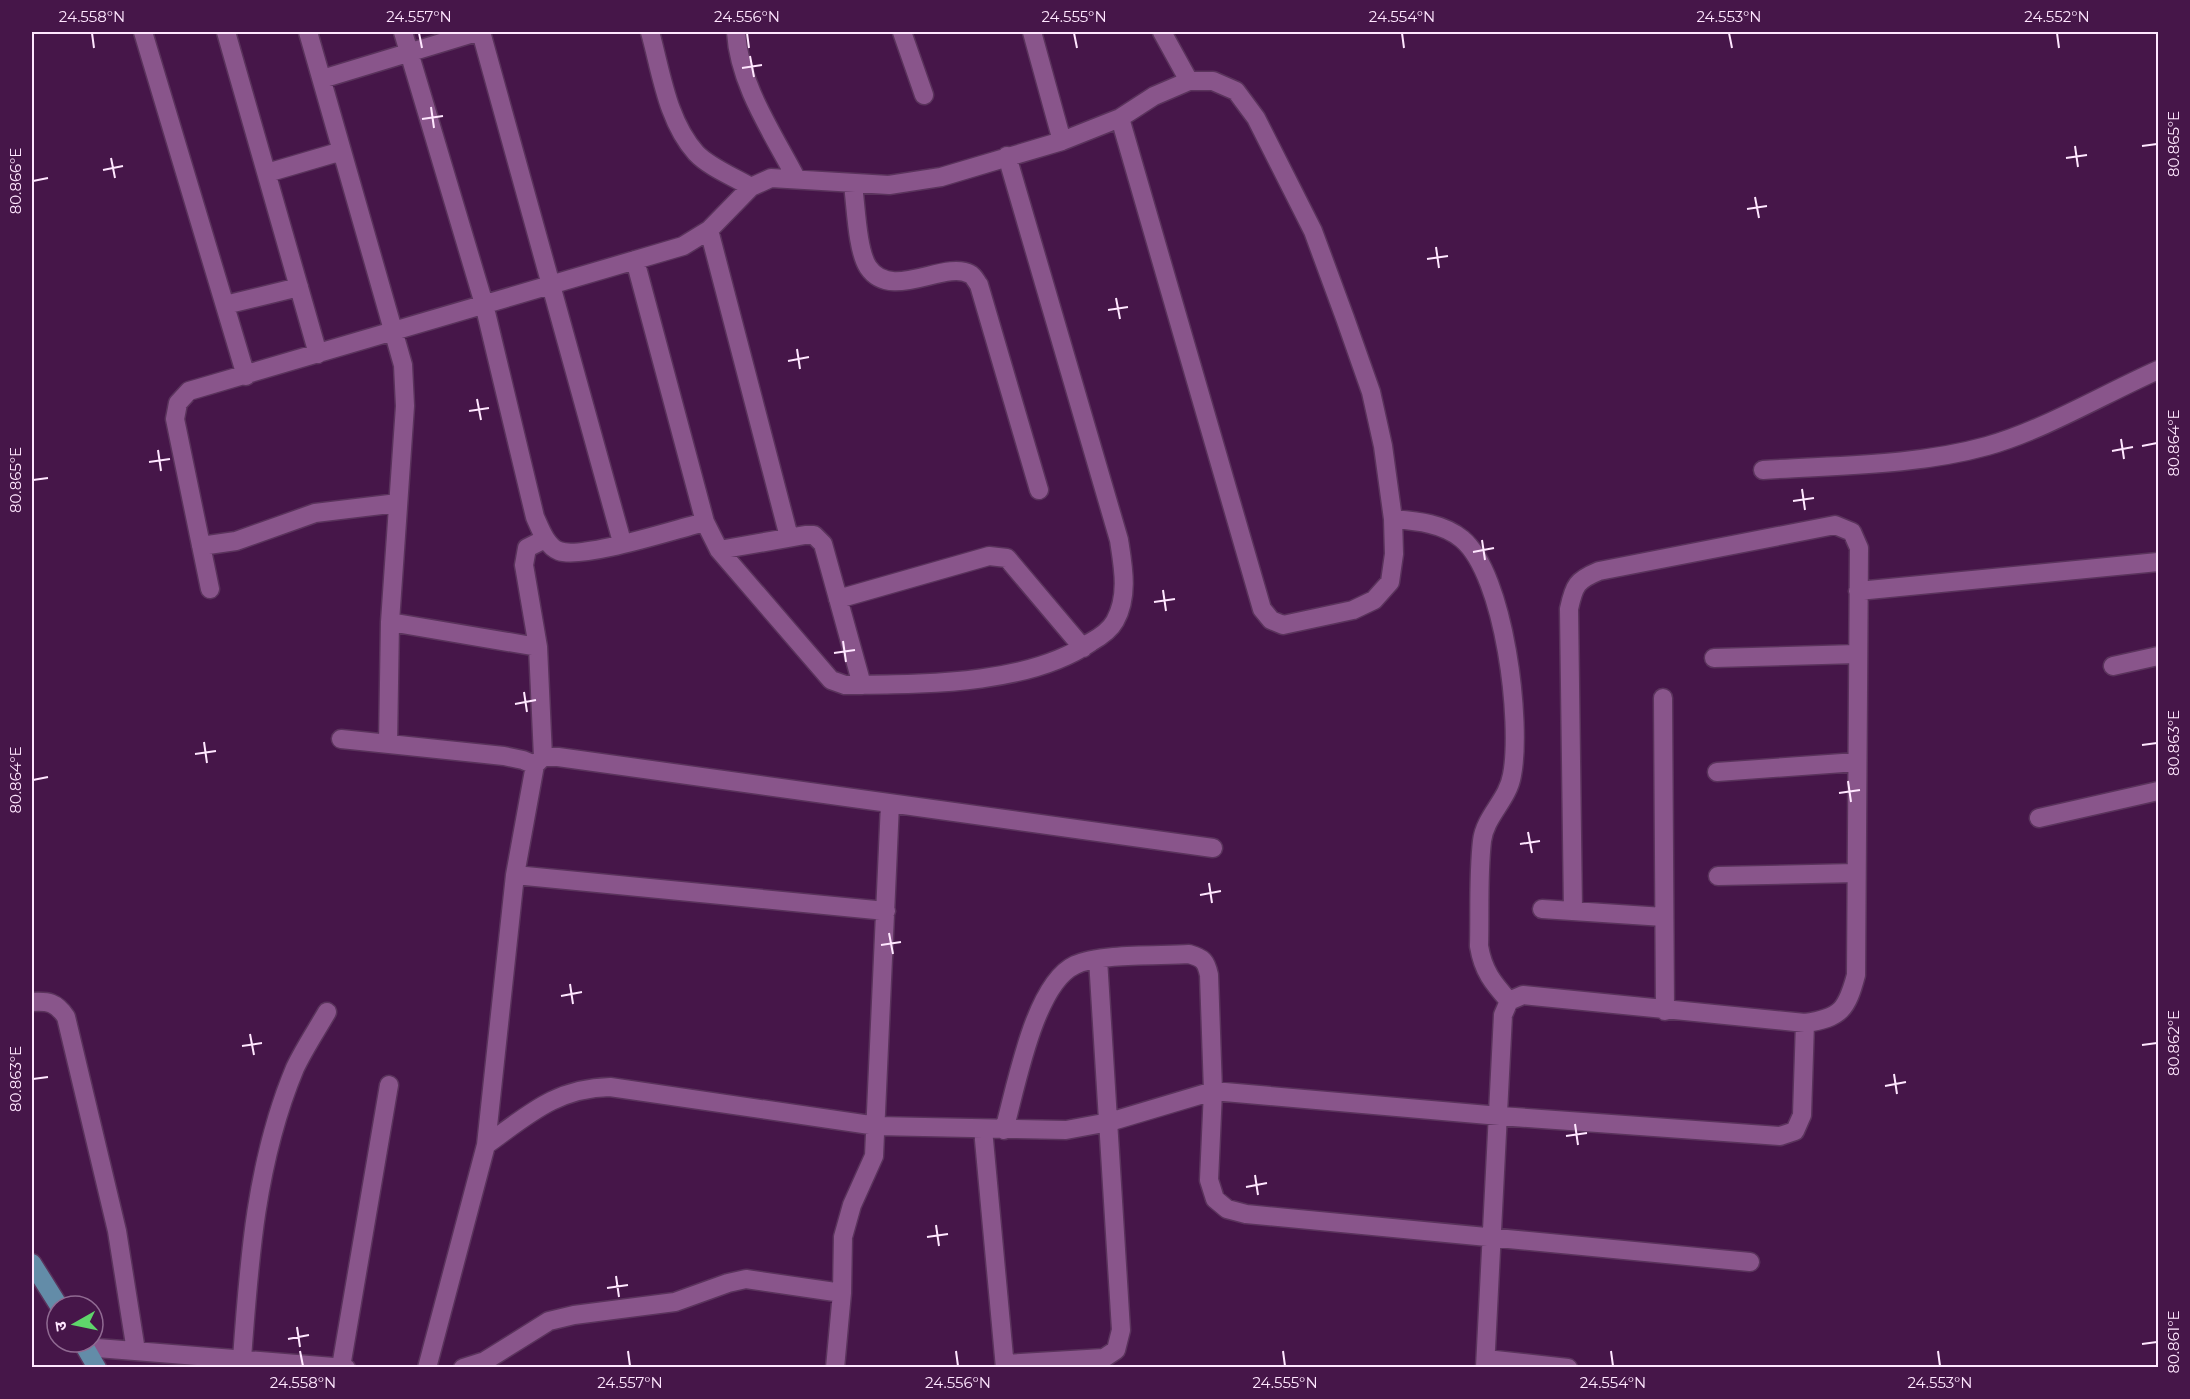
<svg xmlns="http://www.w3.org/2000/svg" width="2190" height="1399" font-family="Montserrat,'Noto Sans Devanagari',sans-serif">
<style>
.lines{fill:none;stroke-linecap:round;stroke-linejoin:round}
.minor-casing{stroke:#5a335c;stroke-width:21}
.major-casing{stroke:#5a335c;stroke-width:21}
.minor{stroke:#89558b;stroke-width:18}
.major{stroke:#638ca8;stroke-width:18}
.ticks{fill:none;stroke:#ffe7ff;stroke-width:2}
.neatline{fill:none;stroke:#ffe7ff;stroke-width:2}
.ticks-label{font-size:15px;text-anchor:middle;fill:#ffe7ff}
</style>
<rect width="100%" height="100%" fill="#461649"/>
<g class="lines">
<g class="minor-casing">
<path id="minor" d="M143,32l103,344
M226,32l92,322
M308,32l95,333 2,41 -15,216 -2,122
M403,32l81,272 51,213c5,11 11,29 24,34 23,9 117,-22 146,-29
M481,32l141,510
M650,32c11,39 17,89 46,121 13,14 38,24 55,34
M736,32c3,52 36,100 60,146
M902,32l22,63
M1032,32l30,109
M1162,32l27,49
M322,79l155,-47
M267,173l75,-22
M853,185c3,21 4,65 15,82 23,35 76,-7 102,7 4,2 6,7 9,11l60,205
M709,230l80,307
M635,260l70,262 14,28 112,130 14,5c75,-1 182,1 246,-43 9,-5 19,-12 24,-21 14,-25 8,-55 4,-81l-112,-384
M225,305l74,-18
M1763,470c74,-5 152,-4 224,-24 57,-16 117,-52 171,-76
M1393,519c23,2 50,4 69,20 43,36 60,184 50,236 -4,25 -27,41 -30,66 -4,35 -2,71 -3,105 4,25 14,37 30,55
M201,546l35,-5 79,-28 83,-10
M719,550l86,-15h9l9,9 39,141
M210,589l-35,-170 3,-16 11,-12 494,-145 26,-16 42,-43 20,-9 118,7 52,-8 121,-36 58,-23 34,-22 35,-15h24l23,10 20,27 57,113 32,87 26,74 12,54 10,73 1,35 -4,28 -16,18 -21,10 -70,15 -12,-5 -9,-11 -142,-491
M1858,591l300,-29
M838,599l151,-43 18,2 76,90
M390,622l148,25
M1714,658l143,-4
M2113,666l45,-10
M1663,698l2,313
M341,739l163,17 19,4 12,5
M543,757l-5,-110 -14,-82 3,-17 18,-9
M1717,772l140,-10
M2039,818l119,-27
M515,875l371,36
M1718,876l138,-3
M1542,909l122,8
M32,1002c16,-1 24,0 34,15l51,214 19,120
M983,1129l22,239
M1004,1130c12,-42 30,-146 71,-165 25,-12 85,-9 114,-11 14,4 17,7 20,21l4,116 -4,89 6,19 12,10 19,5 504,48
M486,1145c42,-30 70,-57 124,-58l267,39 189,4 43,-8 104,-31 287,25 280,20 15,-5 7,-16 3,-92
M85,1347l261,21
M242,1359c7,-99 14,-198 53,-291 9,-19 21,-37 32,-56
M1486,1359l82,9
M1005,1364l99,-6 12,-8 5,-20 -23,-371
M341,1367l48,-282
M427,1368l59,-223 29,-270 20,-110 8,-8h15l655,91
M463,1368l22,-7 64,-40 25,-6 101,-13 53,-19 18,-4 96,14
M835,1368l7,-75 1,-56 9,-32 22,-49 16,-352
M1485,1368l18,-353 6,-14 14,-6 282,28c36,-5 42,-14 51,-48l3,-427 -7,-16 -17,-7 -236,46c-22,9 -25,14 -30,38l4,302"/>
</g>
<g class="major-casing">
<path id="major" d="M32,1263l27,43
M82,1342l15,26"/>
</g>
<use href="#minor" class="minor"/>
<use href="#major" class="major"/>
</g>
<path class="ticks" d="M92,33l2,15M419,33l3,15M747,33l2,15M1074,33l3,15M1402,33l2,15M1729,33l3,15M2057,33l2,15M750,56l4,21M742,68l20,-3M431,107l3,21M422,119l21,-3M2075,146l3,21M2142,146l15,-2M111,158l4,20M2066,158l21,-3M103,170l20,-4M33,181l15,-3M1755,197l4,21M1747,209l20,-3M1436,247l3,21M1427,259l21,-3M1116,298l4,21M1108,310l20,-3M797,349l3,20M788,361l21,-4M477,399l4,21M469,411l20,-3M2121,439l3,20M2142,446l15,-3M158,450l3,21M2112,451l21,-4M149,462l21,-3M33,480l15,-2M1802,489l3,21M1793,501l21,-3M1482,540l3,20M1473,552l21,-4M1163,590l3,21M1154,602l21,-3M843,641l3,21M834,653l21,-3M524,692l3,20M515,704l21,-4M204,742l3,21M2142,745l15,-2M195,754l21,-3M33,780l15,-3M1848,781l3,21M1839,793l21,-3M1528,832l4,21M1520,844l20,-3M1209,883l3,20M1200,895l21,-4M889,933l4,21M881,945l20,-3M570,984l3,20M561,996l21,-4M250,1034l4,21M2142,1045l15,-2M242,1046l20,-3M1894,1074l3,20M33,1079l15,-2M1885,1086l21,-4M1575,1124l3,21M1566,1136l21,-3M1255,1175l3,20M1246,1187l21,-4M936,1225l3,21M927,1237l21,-3M616,1276l3,21M607,1288l21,-3M297,1327l3,20M288,1339l21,-4M2142,1344l15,-2M300,1351l3,15M628,1351l2,15M956,1351l2,15M1283,1351l2,15M1611,1351l2,15M1938,1351l2,15"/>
<rect width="2190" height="1399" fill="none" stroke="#461649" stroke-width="66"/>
<g transform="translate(75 1324) rotate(261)"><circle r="28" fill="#461649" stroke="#906a92" stroke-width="1.5"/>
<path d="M0-4.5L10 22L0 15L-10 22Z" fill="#5fd56b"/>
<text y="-9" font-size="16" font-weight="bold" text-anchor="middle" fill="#ffe7ff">उ</text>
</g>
<rect x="33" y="33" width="2124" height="1333" class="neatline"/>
<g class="ticks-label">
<text x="92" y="22">24.558°N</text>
<text x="419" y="22">24.557°N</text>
<text x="747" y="22">24.556°N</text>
<text x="1074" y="22">24.555°N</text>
<text x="1402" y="22">24.554°N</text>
<text x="1729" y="22">24.553°N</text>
<text x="2057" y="22">24.552°N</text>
<text transform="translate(2174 144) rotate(-90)" y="5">80.865°E</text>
<text transform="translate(16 181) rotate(-90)" y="5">80.866°E</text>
<text transform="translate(2174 443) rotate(-90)" y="5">80.864°E</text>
<text transform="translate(16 480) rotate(-90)" y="5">80.865°E</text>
<text transform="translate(2174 743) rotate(-90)" y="5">80.863°E</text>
<text transform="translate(16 780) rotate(-90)" y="5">80.864°E</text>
<text transform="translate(2174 1043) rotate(-90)" y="5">80.862°E</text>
<text transform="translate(16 1079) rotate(-90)" y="5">80.863°E</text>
<text transform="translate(2174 1342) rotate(-90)" y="5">80.861°E</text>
<text x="303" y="1388">24.558°N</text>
<text x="630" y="1388">24.557°N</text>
<text x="958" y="1388">24.556°N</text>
<text x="1285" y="1388">24.555°N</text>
<text x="1613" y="1388">24.554°N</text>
<text x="1940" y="1388">24.553°N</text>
</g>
</svg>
